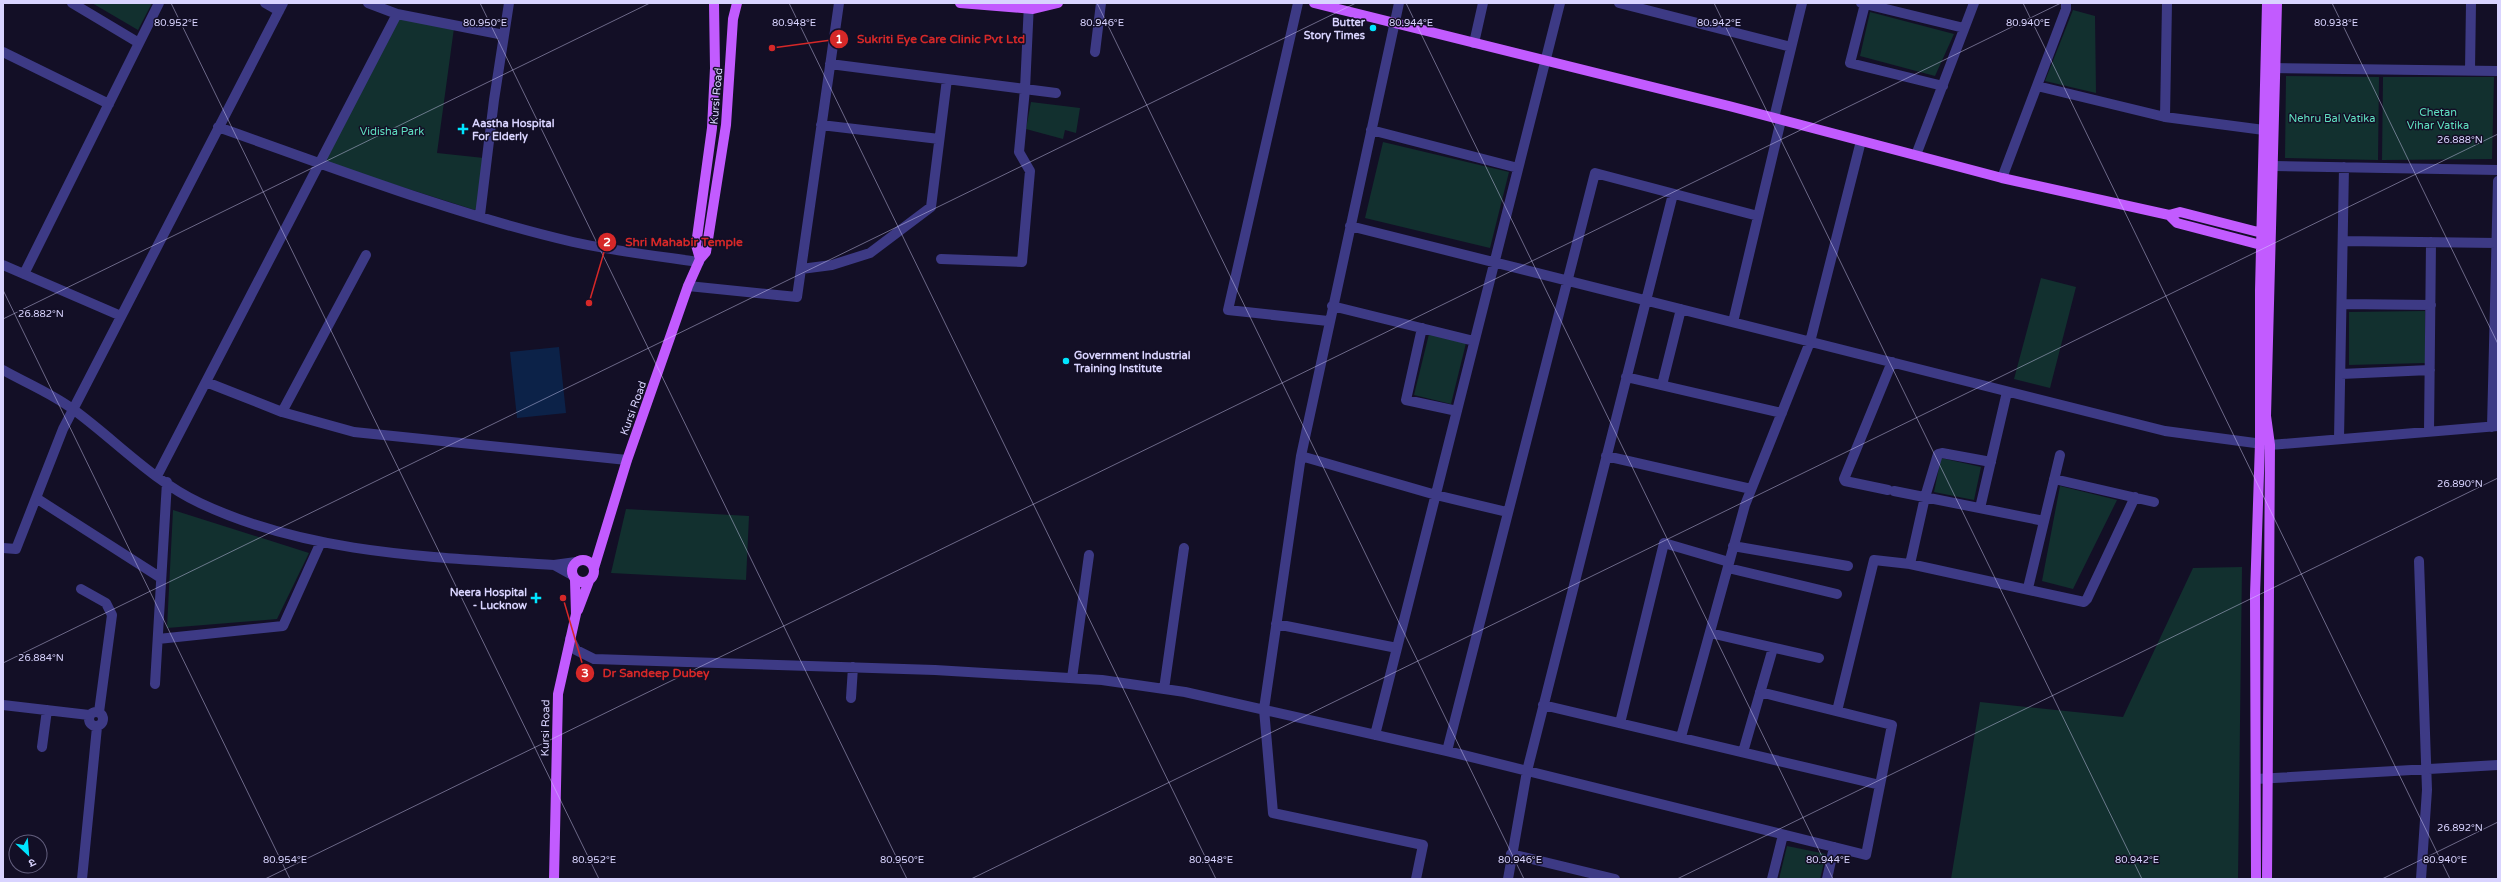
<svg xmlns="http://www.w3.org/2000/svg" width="2501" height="882" font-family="'Varela Round','Noto Sans Devanagari',sans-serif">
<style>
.green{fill:#12302f}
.water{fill:#0c2248}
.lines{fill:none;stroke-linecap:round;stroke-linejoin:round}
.minor{stroke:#3d3a85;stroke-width:10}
.major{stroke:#c25bff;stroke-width:10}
.ticks{fill:none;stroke:#d9d4ff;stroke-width:1;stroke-opacity:0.45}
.poi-dot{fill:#00e5ff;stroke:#130f26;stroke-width:1.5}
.labels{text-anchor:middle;stroke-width:3;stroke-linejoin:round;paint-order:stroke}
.poi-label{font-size:11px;font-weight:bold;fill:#d9d4ff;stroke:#130f26;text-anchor:end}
.street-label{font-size:11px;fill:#d9d4ff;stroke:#130f26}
.park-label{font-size:11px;fill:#5fe0c0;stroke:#130f26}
.ticks-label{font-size:10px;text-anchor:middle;fill:#d9d4ff;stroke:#130f26;stroke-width:3;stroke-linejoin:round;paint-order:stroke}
.leader{fill:none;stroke:#d62828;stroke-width:1.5}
.callout-dot{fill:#d62828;stroke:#130f26;stroke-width:1.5}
.mark-label{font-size:12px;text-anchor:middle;font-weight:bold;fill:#fff}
.callout-label{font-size:12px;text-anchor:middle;font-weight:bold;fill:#d62828;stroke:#130f26;stroke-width:3;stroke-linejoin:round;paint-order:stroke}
</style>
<rect width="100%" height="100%" fill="#130f26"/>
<path class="green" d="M92,3h60l-14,27z
M2073,10l22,6 1,77 -51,-12z
M1870,12l84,22 -19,42 -75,-20z
M398,17l56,11 -17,125 47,5 -6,53 -155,-49z
M2286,76l93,1 -1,83 -93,-2z
M2383,77h111l-2,82 -110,1z
M1031,102l49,6 -4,25 -11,-3 -2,9 -37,-10z
M1383,142l126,30 -19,76 -125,-30z
M2041,278l35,9 -26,101 -36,-9z
M2425,311v52l-76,2v-53z
M1429,334l37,9 -15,61 -37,-9z
M1941,458l40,9 -7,33 -40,-8z
M2060,486l57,14 -44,89 -31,-8z
M626,509l123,7 -3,64 -135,-7z
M173,510l136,43 -32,66 -110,9z
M2242,567l-4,312h-287l29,-177 143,15 70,-149z
M1787,846l39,8 -6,25h-41z"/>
<path class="water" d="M559,347l7,66 -49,5 -7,-66z"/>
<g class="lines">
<path class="minor" d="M72,3l67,40
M265,3l14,8
M368,3l29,11 107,21
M1298,3l-70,307 100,11
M1399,3l-98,453 -37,253 9,104 150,32 -7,34
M1619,3l172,44
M1861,3l103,25
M1865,4l-15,59 93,23
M1474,43l9,-40
M3,52l106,52
M1095,52l6,-49
M830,64l226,29
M2268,68l230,3
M2470,70l1,-67
M2037,86l128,31 99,13
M2165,117l2,-114
M1774,118l28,-115
M821,125l118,14
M218,127c116,41 235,87 355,115 41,9 84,14 126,20
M1371,130l147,38
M1916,155l58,-152
M2273,166l225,4
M2002,178l64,-169v-6
M480,215l14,-115 15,-97
M1350,226l815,205 105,14 228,-19
M2343,241l154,2
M941,259l81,3 8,-91 -11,-19 6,-63 4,-86
M3,265l118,51
M801,269l31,-4 38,-12 61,-46 16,-128
M24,274l135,-271
M688,286l109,11 42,-294
M2342,304l89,1
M1332,306l142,35
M1733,322l48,-202
M1422,328l-16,72 51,11
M3,370c23,13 50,24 71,40 41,30 79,71 126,93 110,52 235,54 354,62l22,-3
M2341,374l89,-4
M1626,377l156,36
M206,382l76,30 72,20 273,28
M1662,385l19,-76
M282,412l84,-157
M2492,427l6,-246
M2429,432l2,-190
M2339,439l5,-272
M1301,456l135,39 71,17
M1606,456l145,33
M157,476l240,-462
M2054,479l100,23
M1888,490l-43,-9 -1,-2 48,-117
M1894,491l150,30
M36,498l125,80
M1980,508l27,-116
M1733,546l115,20
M3,548l13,1 47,-120 220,-426
M2419,561l8,229 -6,89
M1910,564l15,-67 13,-43 4,-1 49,9
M554,565l18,10
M1728,568l109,26
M2028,588l32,-133
M81,589l25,14 6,12 -13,97
M1276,624l121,24
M1710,633l109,25
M158,639l125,-13 37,-82
M570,639l6,11 18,9 341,11 167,10 83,12 262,59 419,104 26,-130 -132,-33
M1072,678l17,-123
M155,684l12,-202
M1164,689l20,-141
M851,698l2,-31
M3,705l86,10
M1543,705l337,80
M1837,711l37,-151 36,4 174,38 3,-3 48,-102
M89 719a7 7 0 1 1 14 0a7 7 0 1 1-14 0Z
M1620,723l44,-180 65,19
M1375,735l185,-732
M1681,737l64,-232 65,-163 51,-201
M42,747l5,-37
M1447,751l148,-578 163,43
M1743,752l30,-104
M2256,779l242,-14
M1511,854l104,25
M82,879l15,-152
M1508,879l19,-108 146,-577
M1772,879l11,-44
M1827,879l7,-32"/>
<path class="major" d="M960,3l73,6 25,-6
M1314,3l415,103 273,72 167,37 11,-3 82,21
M2169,215l8,8 84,22
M700,259l-4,-14 16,-117 3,-60 -1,-65
M572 571a11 11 0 1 1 22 0a11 11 0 1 1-22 0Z
M594,568l33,-108 61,-174 12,-27 6,-7 20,-127 7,-106 4,-16
M578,610l11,-29
M554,879l4,-185 18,-80 -1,-34
M2256,879l-1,-284 5,-152v-153l7,-287
M2267,879l3,-434 -4,-29 11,-413"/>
</g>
<path class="ticks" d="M171,3l428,876M480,3l427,876M789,3l427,876M1097,3l427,876M1406,3l427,876M1714,3l428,876M2023,3l427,876M2332,3l166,341M3,290l287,589M3,319l647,-316M3,663l1353,-660M265,879l1796,-876M971,879l1527,-745M1677,879l821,-401M2382,879l116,-57"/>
<g class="poi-dot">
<circle cx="1373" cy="28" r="4"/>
<path d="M461 123h4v4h4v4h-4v4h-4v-4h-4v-4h4z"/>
<circle cx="1066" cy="361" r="4"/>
<path d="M534 592h4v4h4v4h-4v4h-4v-4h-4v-4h4z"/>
</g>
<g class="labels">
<g class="poi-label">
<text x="1365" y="26">Butter<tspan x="1365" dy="13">Story Times</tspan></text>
<text x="472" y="127" text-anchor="start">Aastha Hospital<tspan x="472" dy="13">For Elderly</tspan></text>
<text x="1074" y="359" text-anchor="start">Government Industrial<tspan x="1074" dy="13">Training Institute</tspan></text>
<text x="527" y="596">Neera Hospital<tspan x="527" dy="13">- Lucknow</tspan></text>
</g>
<g class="street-label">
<text transform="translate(716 96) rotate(-85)" y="4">Kursi Road</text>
<text transform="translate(633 408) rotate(-70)" y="4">Kursi Road</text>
<text transform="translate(545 728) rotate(-89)" y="4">Kursi Road</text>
</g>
<g class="park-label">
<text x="2438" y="116">Chetan<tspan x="2438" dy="13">Vihar Vatika</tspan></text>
<text x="2332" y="122">Nehru Bal Vatika</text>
<text x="392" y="135">Vidisha Park</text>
</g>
</g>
<g class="ticks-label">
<text x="176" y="26">80.952°E</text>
<text x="485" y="26">80.950°E</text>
<text x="794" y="26">80.948°E</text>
<text x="1102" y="26">80.946°E</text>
<text x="1411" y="26">80.944°E</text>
<text x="1719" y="26">80.942°E</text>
<text x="2028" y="26">80.940°E</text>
<text x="2336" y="26">80.938°E</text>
<text x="2460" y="143">26.888°N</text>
<text x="41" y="317">26.882°N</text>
<text x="2460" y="487">26.890°N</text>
<text x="41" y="661">26.884°N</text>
<text x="2460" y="831">26.892°N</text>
<text x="285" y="863">80.954°E</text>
<text x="594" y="863">80.952°E</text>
<text x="902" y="863">80.950°E</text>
<text x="1211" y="863">80.948°E</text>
<text x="1520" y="863">80.946°E</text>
<text x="1828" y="863">80.944°E</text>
<text x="2137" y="863">80.942°E</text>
<text x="2445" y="863">80.940°E</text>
</g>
<path class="leader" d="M772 48L839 39M589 303L607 242M563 598L585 673"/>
<g class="callout-dot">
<circle cx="772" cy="48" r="4"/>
<circle cx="589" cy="303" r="4"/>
<circle cx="563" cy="598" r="4"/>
<circle cx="839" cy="39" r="10"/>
<circle cx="607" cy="242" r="10"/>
<circle cx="585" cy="673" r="10"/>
</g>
<g class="mark-label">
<text x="839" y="43">1</text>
<text x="607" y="246">2</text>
<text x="585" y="677">3</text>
</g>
<g class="callout-label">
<text x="941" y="43">Sukriti Eye Care Clinic Pvt Ltd</text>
<text x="684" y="246">Shri Mahabir Temple</text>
<text x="656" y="677">Dr Sandeep Dubey</text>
</g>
<rect width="2501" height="882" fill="none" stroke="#d9d4ff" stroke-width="8"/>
<g transform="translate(28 854) rotate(154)"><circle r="19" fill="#130f26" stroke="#625e7d"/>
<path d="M0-3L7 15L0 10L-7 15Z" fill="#00e5ff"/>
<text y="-6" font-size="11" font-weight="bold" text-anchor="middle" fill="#d9d4ff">उ</text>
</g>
</svg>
